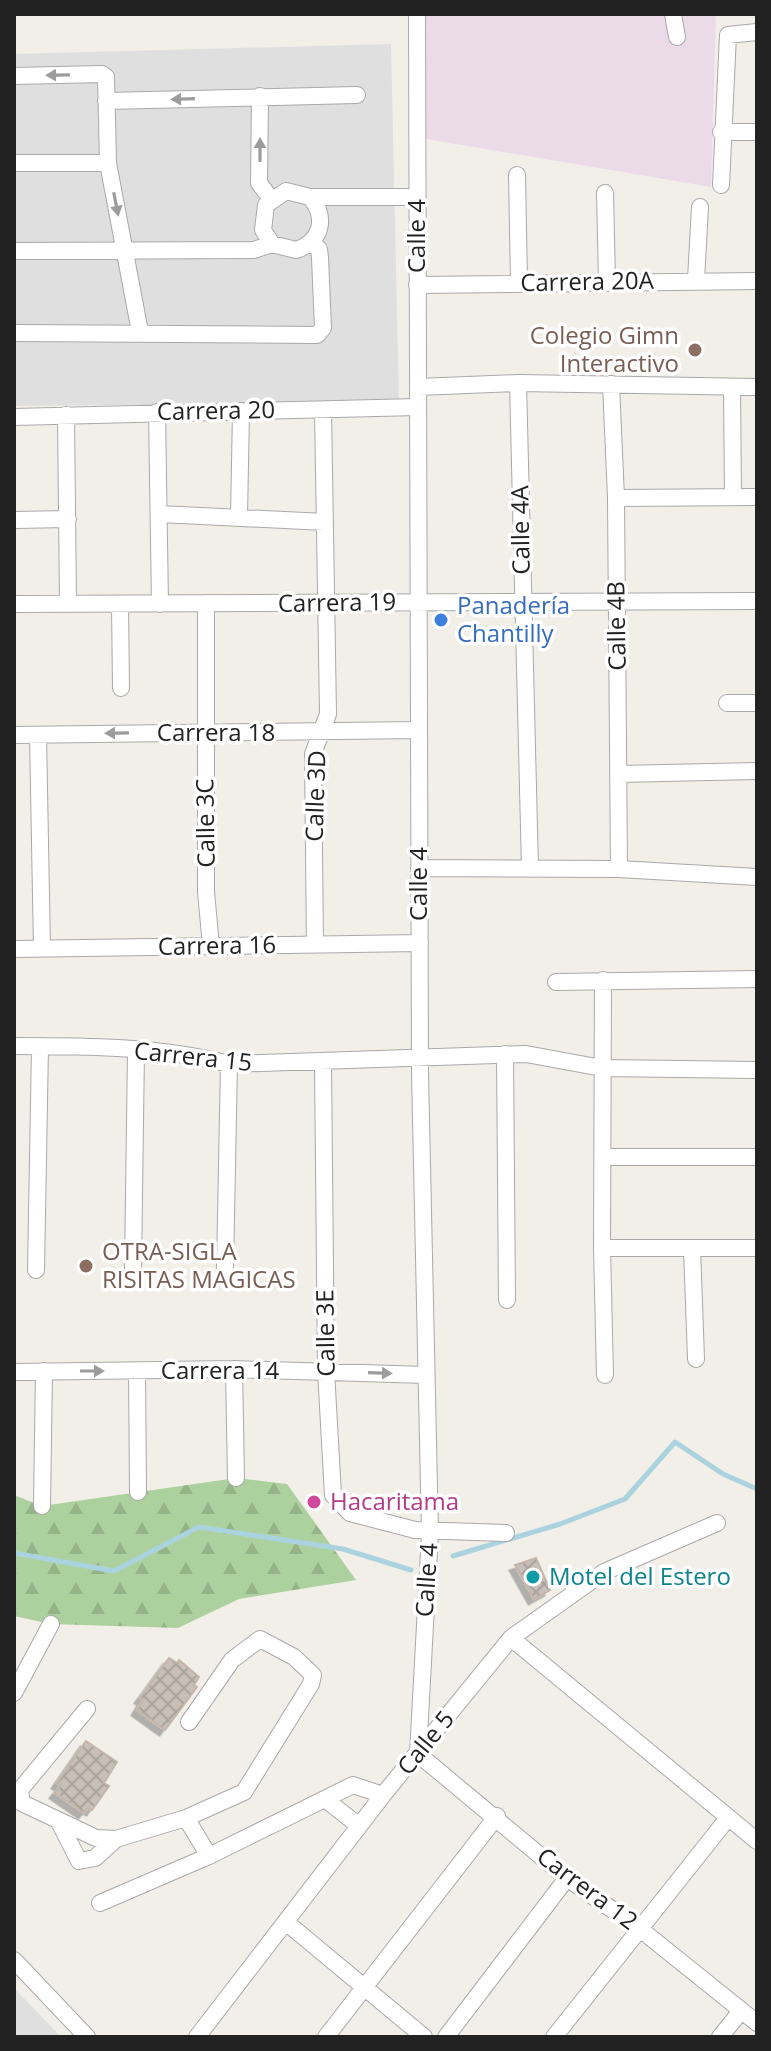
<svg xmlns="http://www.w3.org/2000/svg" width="771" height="2051" font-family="'Open Sans',sans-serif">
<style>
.residential{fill:#e0dfdf}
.industrial{fill:#ebdbe8}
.forest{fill:url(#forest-firs)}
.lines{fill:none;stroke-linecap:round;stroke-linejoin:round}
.stream{stroke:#aad3df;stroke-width:5}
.building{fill:url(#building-cross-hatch);stroke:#c4b6ab;stroke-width:2;filter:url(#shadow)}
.minor-casing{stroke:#a9a9a9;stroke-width:18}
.minor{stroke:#fff;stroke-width:16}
.oneway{fill:#9c9c9c}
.education-dot{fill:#8d6e63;stroke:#fff;stroke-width:3}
.shop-dot{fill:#3f7fe0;stroke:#fff;stroke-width:3}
.hotel-dot{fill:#d1479c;stroke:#fff;stroke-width:3}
.culture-dot{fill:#0f9aa8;stroke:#fff;stroke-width:3}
.labels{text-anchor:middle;stroke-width:7;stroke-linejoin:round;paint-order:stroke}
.street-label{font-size:24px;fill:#222;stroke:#fff}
.education-label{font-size:24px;fill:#785e54;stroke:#fff;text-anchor:end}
.shop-label{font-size:24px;fill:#366cbe;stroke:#fff;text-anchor:start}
.hotel-label{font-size:24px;fill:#b23c85;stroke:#fff;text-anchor:start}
.culture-label{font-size:24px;fill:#0d838f;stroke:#fff;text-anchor:start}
</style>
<defs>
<pattern id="forest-firs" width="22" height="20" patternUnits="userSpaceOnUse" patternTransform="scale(2)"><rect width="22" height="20" fill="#add19e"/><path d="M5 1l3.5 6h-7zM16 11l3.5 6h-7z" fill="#95b388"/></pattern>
<pattern id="building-cross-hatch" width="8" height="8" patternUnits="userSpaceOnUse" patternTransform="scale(2)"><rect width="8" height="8" fill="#c7bfb8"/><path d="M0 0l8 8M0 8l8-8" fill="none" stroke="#aba49e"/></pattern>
<filter id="shadow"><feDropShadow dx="-5.5" dy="5.5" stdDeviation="0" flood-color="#0004"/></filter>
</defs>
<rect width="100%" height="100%" fill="#f2efe9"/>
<path class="residential" d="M391,44l8,358 -385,4v-352z
M14,1988l47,49h-47z"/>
<path class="industrial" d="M421,14h295l-5,173 -291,-49z"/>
<path class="forest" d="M236,1478l51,6 69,96 -117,19 -61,29 -127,-4 -37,-8v-121l28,11z"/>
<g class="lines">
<path class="stream" d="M14,1553l100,18 85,-44 144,22 68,21
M453,1556l107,-32 65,-25 50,-57 48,32 34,15"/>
</g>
<path class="building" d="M536,1558l14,32 -16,9 -19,-34z
M169,1658l8,5 2,-3 20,17 -5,8 3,2 -32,43 -28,-20 6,-10 -3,-2z
M86,1741l31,21 -13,21 5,3 -17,24 -4,-2 -4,5 -29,-20 6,-8 -4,-2z"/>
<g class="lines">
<g class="minor-casing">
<path id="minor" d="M417,14l3,1059 10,460 -12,221 149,124 73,51 117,94
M673,14l4,23
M14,76l88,-2 4,3 2,86 32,169
M260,96l-1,87 12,16
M106,101l251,-6
M721,132h36
M14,163h94
M517,175l2,108
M721,185l7,-150 29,-3
M605,193l2,88
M310,197h107
M14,251l240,-1 18,-6 24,6c25,-8 32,-32 14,-53l-24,-6 -20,14 -3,25 9,14
M696,280l4,-73
M417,285l340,-4
M14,333l303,2 6,-7 -3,-70 -1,-9 -8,-6
M518,383l12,486
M611,384l5,114 3,371
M418,387l100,-4 239,4
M732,387l1,109
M157,412l3,192
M66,415l2,188
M14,417l404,-10
M616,498l141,-1
M160,514l165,8
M239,517l2,-106
M14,520l54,-1
M206,603v289l5,54
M14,604l743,-3
M120,604l1,84
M727,703h30
M14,735l405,-5
M38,735l4,214
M618,774l139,-3
M419,868l200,1 138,8
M315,945l-2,-191 15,-40 -5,-304
M14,949l406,-6
M603,980l-1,268 3,127
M556,982l201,-3
M14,1046c70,0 146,0 215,18l297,-10 76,14 155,2
M505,1054l2,246
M323,1063l3,308 7,124 17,18 65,17 91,3
M603,1157h154
M602,1248h155
M692,1248l4,111
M225,1267l4,-203
M133,1269l3,-219
M36,1270l4,-224
M234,1369l2,109
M137,1371l1,121
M14,1372l220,-3 192,6
M42,1506l2,-135
M511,1638l246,203
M14,1693l37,-69
M87,1709l-67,81 2,13 74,35 20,1 70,-21 58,-26 67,-108 2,-9 -19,-18 -34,-18 -28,21 -43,62
M325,1799l34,27
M186,1818l23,38 144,-71 30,10
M58,1820l21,41 16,-3 21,-19
M100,1903l109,-47
M287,1923l137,114
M14,1960l73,77
M197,2037l186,-242 128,-157 93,-66 113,-49
M326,2037l171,-221
M446,2037l121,-159
M554,2037l174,-219
M720,2037l21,-26"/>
</g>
<use href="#minor" class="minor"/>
</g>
<defs><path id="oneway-solid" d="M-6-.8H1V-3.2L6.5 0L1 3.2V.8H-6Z" transform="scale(2)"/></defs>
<g class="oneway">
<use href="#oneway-solid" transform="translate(58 75) rotate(179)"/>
<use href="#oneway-solid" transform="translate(183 99) rotate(178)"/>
<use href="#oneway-solid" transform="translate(260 150) rotate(-90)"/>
<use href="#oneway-solid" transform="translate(116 204) rotate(79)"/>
<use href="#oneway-solid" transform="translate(117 733) rotate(179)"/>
<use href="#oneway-solid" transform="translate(92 1371)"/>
<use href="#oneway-solid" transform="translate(380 1373) rotate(2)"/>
</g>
<g class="education-dot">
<circle cx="695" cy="350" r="8"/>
<circle cx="86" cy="1266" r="8"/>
</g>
<circle class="shop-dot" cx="441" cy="620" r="8"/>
<circle class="hotel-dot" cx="314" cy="1502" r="8"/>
<circle class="culture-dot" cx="533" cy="1577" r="8"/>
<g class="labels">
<g class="street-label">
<text transform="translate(417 236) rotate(-90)" y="8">Calle 4</text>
<text transform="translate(587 282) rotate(-1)" y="8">Carrera 20A</text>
<text transform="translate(216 411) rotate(-1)" y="8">Carrera 20</text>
<text transform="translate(521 530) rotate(-91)" y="8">Calle 4A</text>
<text transform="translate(337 603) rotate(-1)" y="8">Carrera 19</text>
<text transform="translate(617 626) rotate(-91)" y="8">Calle 4B</text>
<text x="216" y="741">Carrera 18</text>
<text transform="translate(316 796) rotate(-88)" y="8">Calle 3D</text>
<text transform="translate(206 823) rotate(-91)" y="8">Calle 3C</text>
<text transform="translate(419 884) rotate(-90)" y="8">Calle 4</text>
<text transform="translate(217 946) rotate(-1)" y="8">Carrera 16</text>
<text transform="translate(193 1057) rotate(6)" y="8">Carrera 15</text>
<text transform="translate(326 1333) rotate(-91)" y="8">Calle 3E</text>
<text x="220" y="1379">Carrera 14</text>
<text transform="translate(427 1580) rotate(-86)" y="8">Calle 4</text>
<text transform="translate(426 1743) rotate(-51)" y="8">Calle 5</text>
<text transform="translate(587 1889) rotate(37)" y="8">Carrera 12</text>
</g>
<g class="education-label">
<text x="679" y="344">Colegio Gimn<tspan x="679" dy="28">Interactivo</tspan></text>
<text x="102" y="1260" text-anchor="start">OTRA-SIGLA<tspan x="102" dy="28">RISITAS MAGICAS</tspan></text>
</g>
<g class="shop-label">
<text x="457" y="614">Panadería<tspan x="457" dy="28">Chantilly</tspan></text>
</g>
<g class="hotel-label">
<text x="330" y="1510">Hacaritama</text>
</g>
<g class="culture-label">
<text x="549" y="1585">Motel del Estero</text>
</g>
</g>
<rect width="771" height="2051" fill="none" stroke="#222222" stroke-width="32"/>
</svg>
